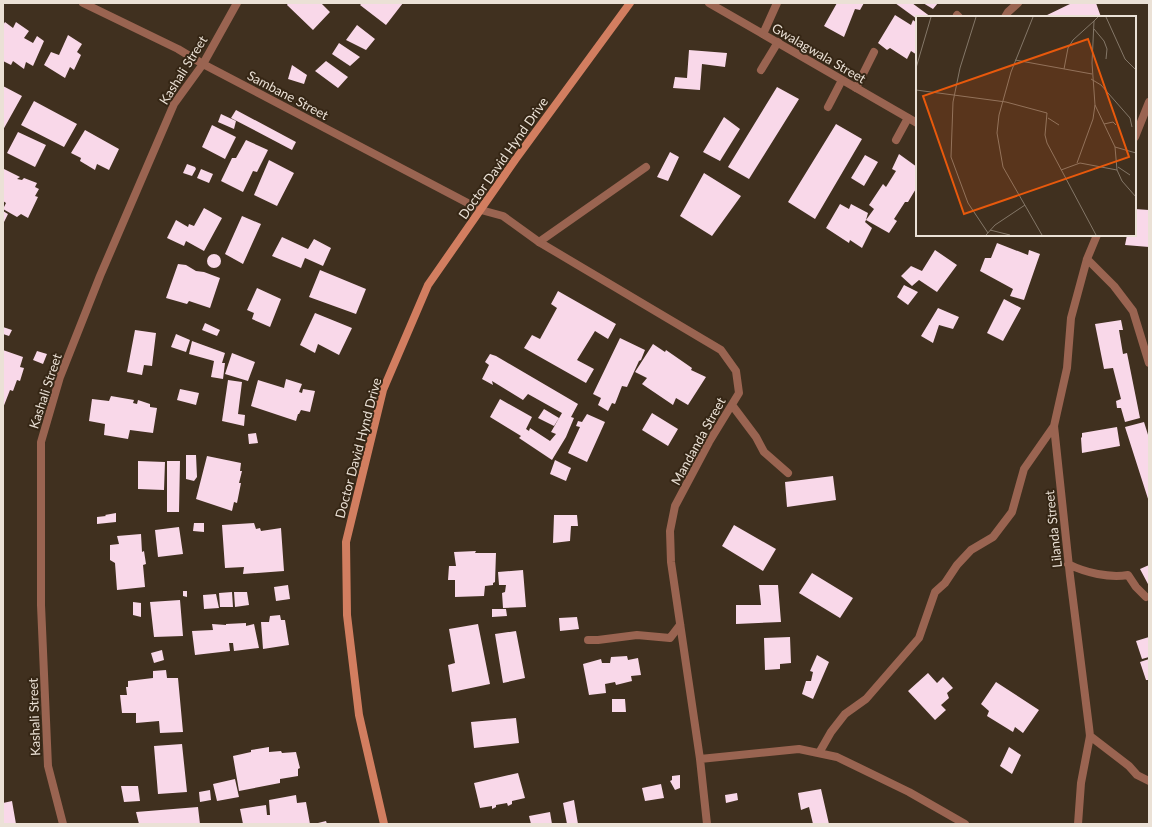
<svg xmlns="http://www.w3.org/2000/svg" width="1152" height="827" font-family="Lato,sans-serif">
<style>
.building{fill:#f9d8e9}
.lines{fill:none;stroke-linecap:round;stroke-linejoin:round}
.service{stroke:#9a6451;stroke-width:8}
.minor{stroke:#9a6451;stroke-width:8}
.secondary{stroke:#d27e60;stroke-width:8}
.labels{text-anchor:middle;stroke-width:4;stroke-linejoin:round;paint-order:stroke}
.street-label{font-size:13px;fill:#ebe1d6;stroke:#352615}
.inset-road{fill:none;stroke:#847768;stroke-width:1}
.view{fill:#e8590c;fill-opacity:0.15;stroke:#e8590c;stroke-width:2}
.inset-edge{fill:none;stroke:#ebe1d6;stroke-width:2}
</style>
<rect width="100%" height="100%" fill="#40301f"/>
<path class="building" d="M288,3h33l9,9 -17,18 -26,-25z
M362,3h41l-17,22 -26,-20z
M837,3h27l-4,7 -5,-1 -11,28 -20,-11z
M895,3h17l19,14h-14v2z
M923,3h15l-5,6z
M1072,3h24l5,14h-58z
M895,15l16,10 2,-5 4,3v32l-6,-4 -4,8 -17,-11 -3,2 -9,-7z
M5,22l8,6 3,-6 13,9 -5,7 9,5 4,-7 7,5 -11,25 -7,-4 -2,7 -11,-8 -2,4 -8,-4v-36z
M357,25l18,14 -9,11 -20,-10z
M68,35l14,9 -5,8 4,3 -7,15 -4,-3 -5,11 -21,-13 7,-13 8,3z
M339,43l21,14 -10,9 -18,-12z
M689,50l38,3 -2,14 -23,-3 -2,26 -27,-2 2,-11 12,1z
M326,61l22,16 -10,11 -23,-17z
M292,65l15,10 -3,9 -16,-5z
M3,86l19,10 -19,34z
M777,87l22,12 -50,80 -21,-12z
M34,101l43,23 -13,23 -43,-22z
M236,110l60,32 -4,8 -61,-32z
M221,114l15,7 -2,8 -16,-7z
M724,117l16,12 -20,32 -17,-9z
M836,124l26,15 -47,80 -27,-17z
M212,125l24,12 -11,22 -23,-12z
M85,130l34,19 -10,21 -12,-6 -2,6 -15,-9 1,-3 -10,-5z
M18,132l28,13 -11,22 -28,-14z
M246,140l22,10 -11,22 -4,-1 -10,21 -22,-11 11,-23h4z
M670,152l9,5 -11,24 -11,-4z
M899,154l18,13v20l-9,15h-3l-11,17 3,2 -8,12 -23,-13 -1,2 7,6 -10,20 -12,-8 -1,3 -23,-15 14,-24 9,5 2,-5 17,9 -2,7 8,-11 -5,-4 14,-21 3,3 10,-16 -4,-2z
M865,155l13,7 -14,24 -13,-8z
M269,160l25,13 -17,33 -23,-11z
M187,164l8,3 1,2 -4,7 -9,-3z
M4,169l16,8 -3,2 5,1 2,-2 13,5 -2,4 4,2 -4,7 3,1 -10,21 -7,-4 -4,3 -14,-8 3,-6 -3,-2v-29z
M201,169l12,5 -4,9 -12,-5z
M704,173l37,23 -29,40 -32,-20z
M204,208l18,10 -18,33 -18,-10 -2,5 -17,-8 9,-18 12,7 1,-3 5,2z
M1135,209l14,1v37l-24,-2 2,-10h8z
M3,211l5,3 -5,10z
M242,216l19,8 -18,40 -18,-10z
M282,237l26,12 6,-10 17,9 -8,18 -18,-8 -4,10 -29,-12z
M997,243l31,12 1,-5 11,4 -16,46 -14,-4 3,-7 -33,-18 5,-13h6z
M935,250l22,15 -20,27 -18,-12 -7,6 -11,-10 10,-10 11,5z
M207 261a7 7 0 1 1 14 0a7 7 0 1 1-14 0Z
M178,264l8,1 10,6 8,1 16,6 -10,30 -21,-7 -2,3 -21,-6z
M320,270l46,19 -10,25 -47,-17z
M904,285l14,7 -10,13 -11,-8z
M257,288l24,11 -11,28 -18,-8 2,-6 -7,-3z
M558,291l58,33 -8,15 -13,-8 -18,29 17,9 -8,14 -62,-35 8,-13 8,4 17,-31 -6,-4z
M1004,299l17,9 -18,33 -16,-8z
M938,308l21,9 -6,12 -14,-4 -6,18 -12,-7z
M315,313l37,15 -13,27 -21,-11 -3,9 -15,-8z
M1121,320l2,10h-4l4,24 4,-1 13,65 -15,4 -4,-14h-4l-1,-7 5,-2 -8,-31 -9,1 -9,-45z
M205,323l15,7 -3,6 -15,-6z
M3,327l9,3 -3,6 -6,-2z
M135,330l21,3 -4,33 -8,-1 -2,10 -15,-3z
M176,334l14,6 -4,12 -15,-5z
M620,338l25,12 -4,10 -2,1 -12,26 -5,-1 -7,18 -3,-1 -4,8 -10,-6 3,-7 -8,-4z
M192,341l33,12 -3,10h3l-2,16 -12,-2 3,-16 -25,-7z
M653,344l12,8 1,-2 26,18 -1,2 15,7 -18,28 -12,-7 -3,7 -31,-21 5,-6 -12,-6z
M3,350l20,7 -3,10 4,1 -4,13 -3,-1 -4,11 -3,-1 -7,18z
M37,351l10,3 -4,10 -10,-4z
M232,353l23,9 -7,19 -23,-7z
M490,354l6,2 82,48 -7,13 3,1 -8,19 -14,23 -33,-22 2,-2 -31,-19 10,-18 32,18 -6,12 3,2 1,-3 20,13 6,-7 -5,-2 11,-19 -34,-19 -5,6 -31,-19 1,4 -11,-6 7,-14 -4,-3z
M286,379l16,5 -3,8 3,1 1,-4 12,2 -5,21 -9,-2 -2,4h-1l-2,7 -45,-15 7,-26 26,8z
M228,380l14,2 -4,32 7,1 -1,11 -22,-5z
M180,389l19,4 -3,12 -19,-5z
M111,396l23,4 -1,3 4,1 1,-4 12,4v3l7,1 -4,25 -23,-3 -2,9 -24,-4 1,-11 -16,-3 3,-22 17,2z
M544,409l15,9 -5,8 -16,-8z
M652,413l26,16 -10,17 -26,-16z
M587,414l18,8 -18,40 -19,-9 12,-26 -4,-1 2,-5 4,1z
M1144,422l5,16v64l-24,-75z
M1117,427l3,19 -38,7 -1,-15 1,-1v-4z
M256,433l2,10 -9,1 -1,-10z
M186,455h10l1,22 -3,4 -8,-2z
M207,456l34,7 -1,8h2l-3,12h2l-4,20 -3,-1 -2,9 -36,-12z
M555,460l16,8 -5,13 -16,-7z
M138,461l27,1 -1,28 -26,-1z
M167,461h13l-1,51h-12z
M833,476l3,24 -49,7 -2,-25z
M116,513v9l-19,2v-7l9,-1 -1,-1z
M554,515h23l1,11h-7l-1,15 -17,2z
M194,523h10v9l-11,-1z
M254,523l2,6 4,-1 1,3 20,-3 3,43 -41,3 1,-7 -19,1 -3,-43z
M734,525l42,24 -13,22 -41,-25z
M179,527l4,27 -25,3 -3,-27z
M141,534l1,18 2,-1 2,13 -3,1 2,22 -28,3 -2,-27 -5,-3v-15l9,-1 -2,-8z
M476,551l-1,2h21l-1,29 -2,1v2l-8,1 -1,10 -29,1v-17h-7l1,-14h7l-2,-14z
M1149,565v21l-9,-17z
M523,570l3,37 -23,1 -1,-15 3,-1 1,-7h-7l-1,-13z
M812,573l41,25 -13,20 -41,-25z
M288,585l2,14 -14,2 -2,-14z
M759,585h19l3,37 -45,2v-19h25z
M183,591h4v6l-4,-1z
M232,592l1,15h-13l-1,-14z
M234,592h13l2,13 -14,2z
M216,594l3,14 -15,1 -1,-14z
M180,600l3,36 -29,1 -4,-35z
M133,602l8,1v14l-8,-2z
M492,609h14l1,7 -15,1z
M280,615l1,5h4l4,25 -26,4 -2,-27h8l1,-6z
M577,617l2,12 -19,2 -1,-13z
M246,623v3l8,-2 5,24 -25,3 -1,-8h-4l1,8 -35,4 -3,-24 21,-1 -1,-6 14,1v-1z
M478,624l12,60 -38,8 -4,-27 7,-2 -6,-34z
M516,631l9,47 -22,5 -8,-49z
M790,637l1,26 -11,1v5l-15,1 -1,-32z
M1149,637v20l-7,2 -6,-18z
M162,650l2,10 -10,3 -3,-10z
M817,655l12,7 -16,37 -11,-5 4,-13h5l2,-9 -3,-1z
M627,656l1,4 10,-2 3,17 -10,1 1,5 -16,4 -1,-3 -10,2 1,9 -17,2 -6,-31 18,-5 1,4h8l1,-6z
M1149,659v21h-3l-6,-18z
M166,670l1,8h11l5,54 -23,1 -1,-12 -23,2v-10h-14l-2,-18h7l-1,-8h2v-6l25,-3v-7z
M928,673l9,10 6,-6 10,11 -6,5 2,5 -8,7 5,5 -11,10 -27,-29z
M996,682l43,28 -16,23 -8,-6 -2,5 -26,-16 2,-5 -8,-7z
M612,699h13l1,13h-14z
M516,718l3,25 -45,5 -3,-26z
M182,744l5,48 -29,2 -4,-48z
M269,747v5l12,-1 1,2 14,-1 4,16 -2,1v7l-18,3v4l-41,8 -6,-35 18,-4v-2z
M1009,747l12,8 -9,19 -12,-8z
M518,773l7,25 -13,3v3l-4,2 -1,-3 -11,2v2l-4,2v-3l-12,2 -6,-25z
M680,775v13l-5,2 -5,-9 2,-1v-4z
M235,779l4,18 -22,4 -4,-17z
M661,784l3,14 -19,3 -3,-13z
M121,786h17l2,15 -16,1z
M821,789l8,35h-16l-4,-17 -8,3 -3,-17z
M210,790l1,10 -11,2 -1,-10z
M737,793l1,7 -12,3 -1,-8z
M296,795l1,8 9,-1 4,22h-67l-3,-15 26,-4 1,10h3l-1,-15z
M574,800l4,24h-11l-4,-21z
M12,801l4,23h-13v-21z
M198,807l2,17h-61l-3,-12z
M550,812l2,12h-21l-2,-8z
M326,821l1,3h-9v-1z"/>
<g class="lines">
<path class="service" d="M957,15l2,2
M763,34l14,-31
M761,70l17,-28
M856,88l18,-36
M828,107l14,-27
M896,140l12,-22
M539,242l107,-75
M588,640h10l39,-5 33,3 10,-13"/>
<path class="minor" d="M83,3l95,46 25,15 278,146 22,6 36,26 182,108 15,21 3,22 -30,49 -34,64 -5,25 1,31 29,197 7,65
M709,3l208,120
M1005,17l3,-5 10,-9
M1135,137l14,-35
M1087,259l27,27 19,25 16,52
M732,405l24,32 8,15 24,21
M1068,564c18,9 41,14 60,11l8,12 10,10
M1090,736l39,30 8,9 12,6
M819,753l12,-21 14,-18 21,-15 53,-61 16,-46 10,-9 12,-18 14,-15 22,-13 19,-25 12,-43 30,-43
M700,759l99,-10 38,8 72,35 56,32
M63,824l-15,-58 -7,-161v-163l19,-65 40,-101 74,-172 29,-40 34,-61
M1078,824l3,-41 9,-47 -1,-9 -19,-151 -16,-150 13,-58 4,-50 16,-59 10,-24"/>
<path class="secondary" d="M384,824l-25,-109 -12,-100 -1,-73 37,-152 45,-105 87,-125 115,-157"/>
</g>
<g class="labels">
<g class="street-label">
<text transform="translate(819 53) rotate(30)" y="5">Gwalagwala Street</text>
<text transform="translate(183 70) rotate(-58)" y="5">Kashali Street</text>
<text transform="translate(288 95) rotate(28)" y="5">Sambane Street</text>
<text transform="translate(503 158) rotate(-55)" y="5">Doctor David Hynd Drive</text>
<text transform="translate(45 391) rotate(-72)" y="5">Kashali Street</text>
<text transform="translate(698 441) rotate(-61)" y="5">Mandanda Street</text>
<text transform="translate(358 448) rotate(-75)" y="5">Doctor David Hynd Drive</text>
<text transform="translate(1053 529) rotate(-96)" y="5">Lilanda Street</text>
<text transform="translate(34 717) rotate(-92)" y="5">Kashali Street</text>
</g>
</g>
<g transform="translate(916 16)">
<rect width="220" height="220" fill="#40301f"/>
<path class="inset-road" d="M60,1l-16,51 -7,34 -2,55 17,46 20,30M117,1l-22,55 -12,43 -2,18 6,34 39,68M182,1l-4,4 -2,42 3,42 20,42 2,23 5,11 14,16M190,1l19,42 11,11M178,13l10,12 3,8 -1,10M99,44l77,14M0,52l15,-51M148,53l4,-21 5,-8 21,-19M175,63l10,6 29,33 2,9M0,74l90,12 41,11 -2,22 2,8 49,92M132,102l11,7M188,108l9,-2 3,3M199,131l21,6M161,147l16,-44 2,-14M202,151l12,8M145,154l19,-7 37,7M74,214l20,5M70,219l9,-10 30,-20"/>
<path class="view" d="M172,23l41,118 -165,57 -41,-118z"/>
<rect width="220" height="220" class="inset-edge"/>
</g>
<rect width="1152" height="827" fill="none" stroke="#ebe1d6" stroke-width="8"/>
</svg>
